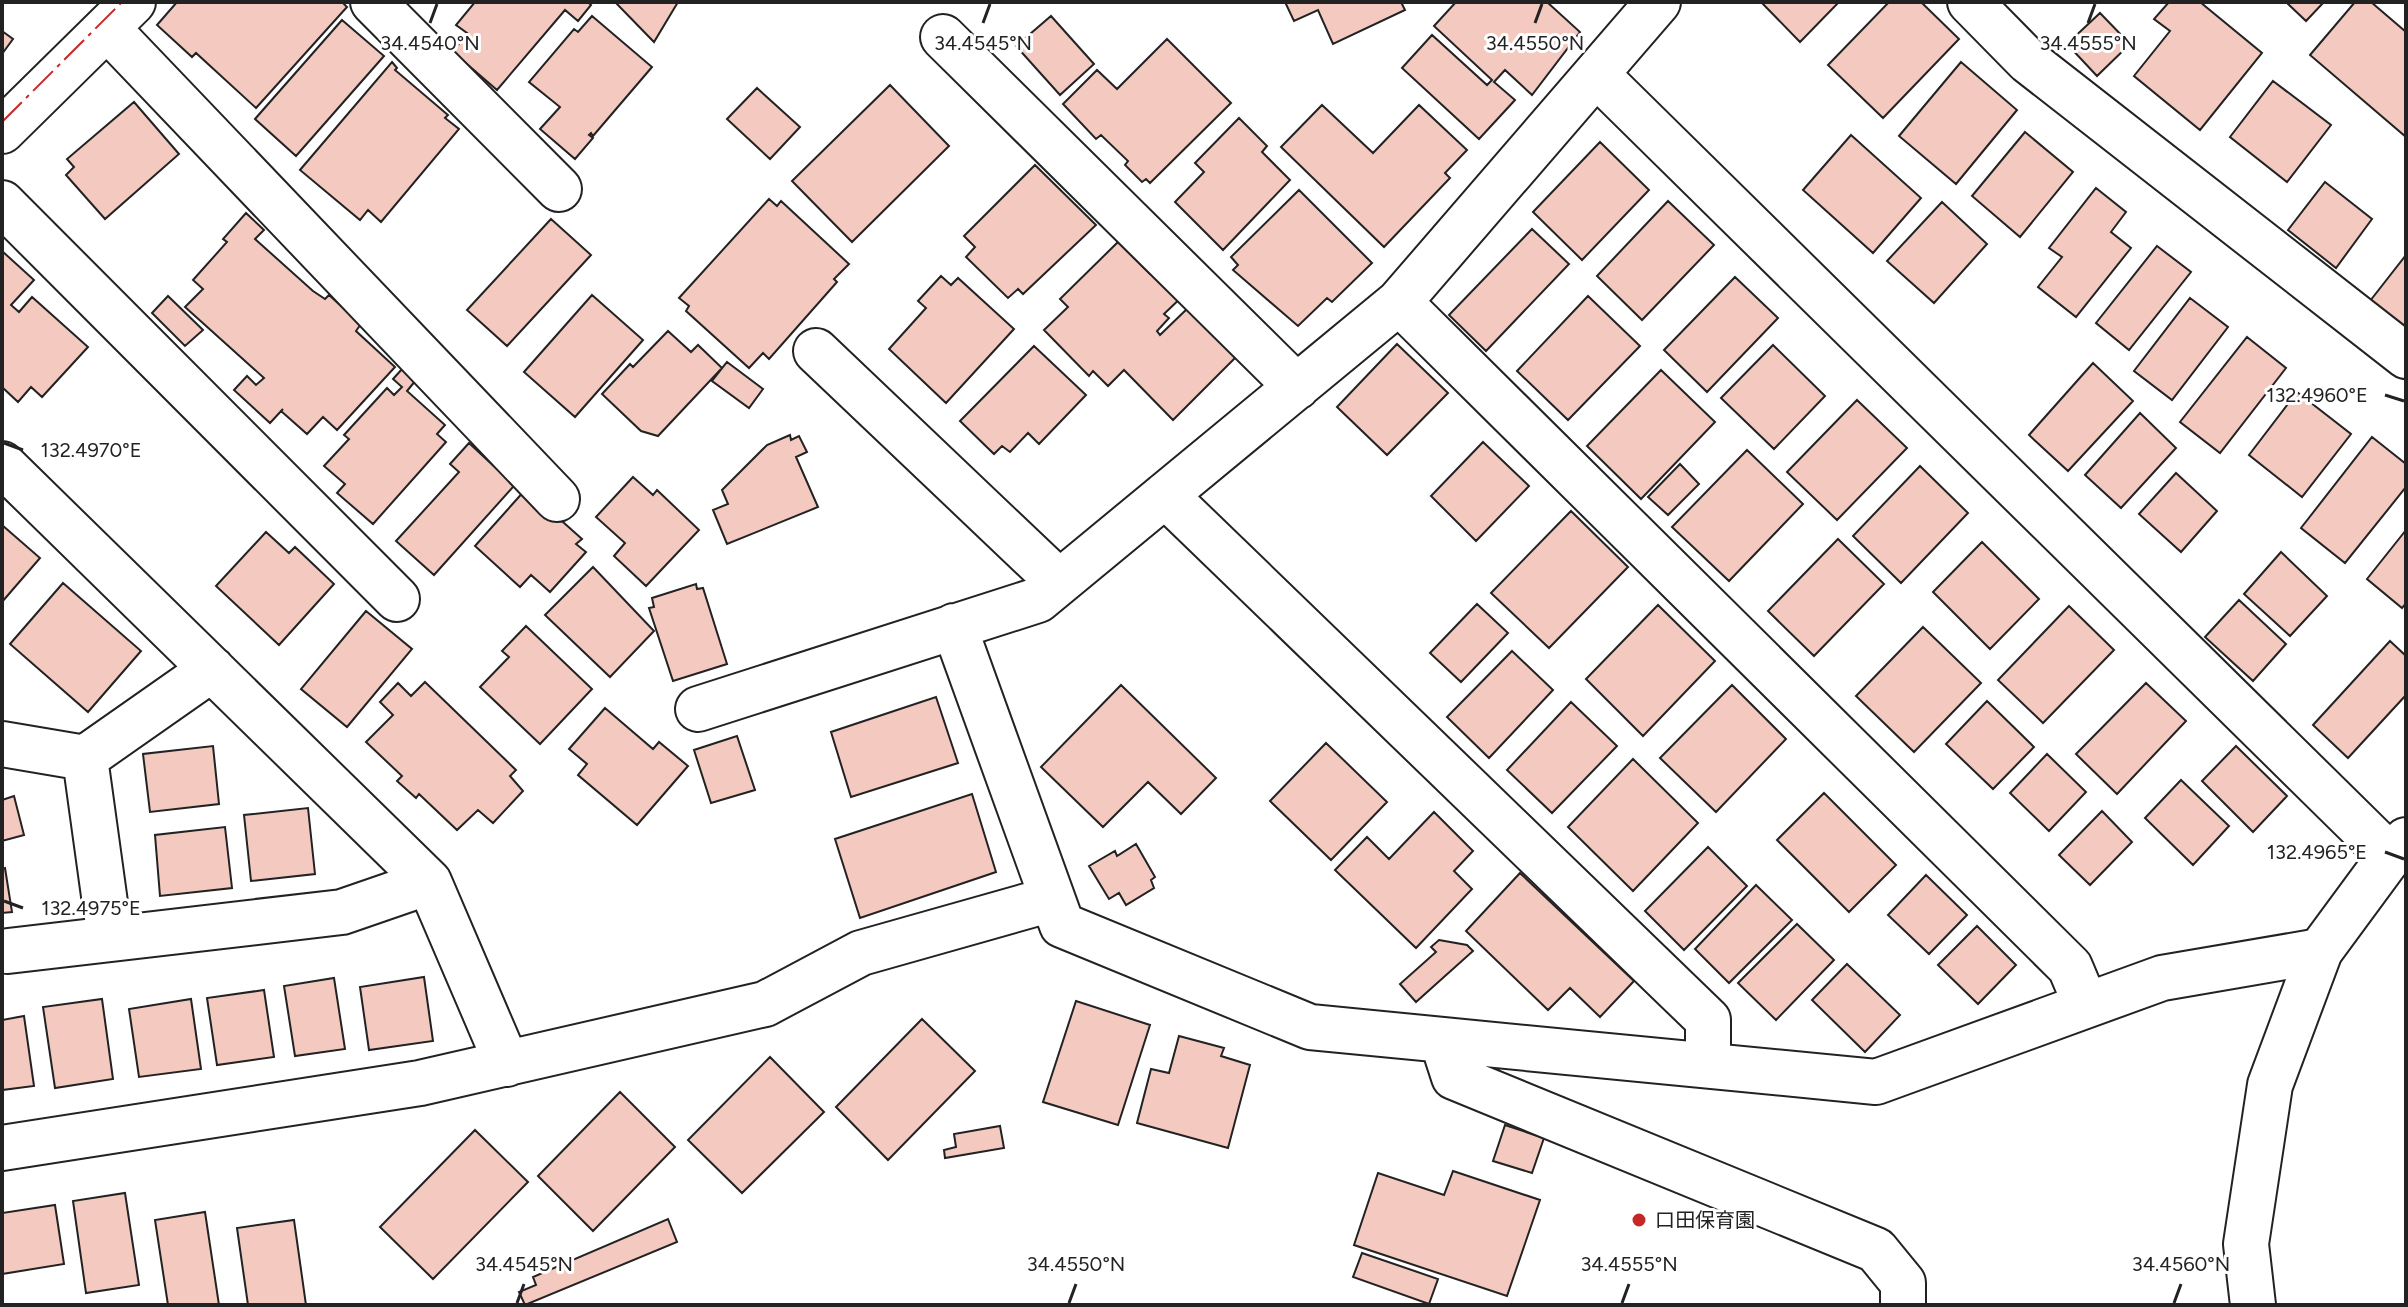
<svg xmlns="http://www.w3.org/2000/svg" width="2408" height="1307" font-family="Figtree,'Noto Sans JP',sans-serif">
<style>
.building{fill:#f3c9c0;stroke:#222;stroke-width:2}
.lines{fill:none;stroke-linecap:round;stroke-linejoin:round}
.street-casing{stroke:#222;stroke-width:48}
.secondary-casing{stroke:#222;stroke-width:48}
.street{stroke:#fff;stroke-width:44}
.secondary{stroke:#fff;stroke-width:44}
.power{stroke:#c62828;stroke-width:2;stroke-dasharray:28 6 4 6;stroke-linecap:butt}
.ticks{fill:none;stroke:#222;stroke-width:3}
.poi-dot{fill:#c62828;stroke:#fff;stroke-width:3}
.labels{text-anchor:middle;stroke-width:6;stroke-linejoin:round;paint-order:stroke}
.poi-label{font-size:20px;fill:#222;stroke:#fff;text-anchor:start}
.ticks-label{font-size:20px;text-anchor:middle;fill:#222;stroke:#fff;stroke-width:6;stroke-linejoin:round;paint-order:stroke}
</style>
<rect width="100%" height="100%" fill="#fff"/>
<path class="building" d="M177,2h165l5,5 -91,101 -60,-55 -4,4 -35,-32z
M475,2h113l3,3 -13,16 -13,-11 -68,80 -44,-38 14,-19 -11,-8z
M615,2h63l-24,40z
M1285,2h116l4,8 -72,34 -15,-34 -24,11z
M1456,2h91l33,30 -48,63 -27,-25 -11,12 21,18 -36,39 -77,-71 30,-33 55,50 5,-5 -58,-54z
M1761,2h78l-39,40z
M1889,2h32l38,37 -76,79 -55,-53z
M2169,2h31l62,51 -62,77 -66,-54 36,-45 -16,-12z
M2286,2h38l-18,19z
M2355,2h16l35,30v105l-96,-82z
M2100,13l30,31 -33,32 -30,-32z
M592,16l60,51 -59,69 -2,-3 -2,2 4,3 -18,21 -35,-30 20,-22 -31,-25 45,-53 4,3z
M1051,16l43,48 -34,31 -44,-49z
M342,20l42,36 -88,100 -41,-37z
M2,31l11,8 -11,15z
M1167,39l64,64 -81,80 -4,-4 -4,3 -17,-17 3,-4 -27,-26 -5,4 -33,-35 34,-34 20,19z
M392,62l5,6 -2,2 53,45 -3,3 14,11 -78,93 -13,-12 -8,10 -60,-50z
M1961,62l56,48 -61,74 -57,-48z
M2273,81l58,44 -44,57 -57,-45z
M890,85l59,61 -97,96 -60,-61z
M757,88l43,39 -30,32 -43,-40z
M134,102l45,52 -74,65 -39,-44 8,-8 -7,-8z
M1322,105l51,48 46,-48 48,45 -22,23 5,5 -66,69 -103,-100z
M1239,118l28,28 -5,6 28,28 -67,70 -48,-48 29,-30 -9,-9z
M2025,132l48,40 -53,65 -48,-41z
M1851,135l70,63 -48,55 -70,-63z
M1600,142l49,48 -67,70 -49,-48z
M1035,165l61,60 -73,69 -5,-5 -10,9 -42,-41 9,-10 -11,-11z
M2325,182l47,37 -36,49 -48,-38z
M2096,188l30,24 -15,20 20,16 -55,69 -38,-30 24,-30 -13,-9z
M1299,190l73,73 -40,39 -5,-4 -29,28 -65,-56 5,-5 -7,-8z
M769,199l8,7 4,-5 68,63 -15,15 3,3 -68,77 -6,-6 -14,15 -63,-57 3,-5 -10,-8z
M1668,201l46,44 -72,75 -45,-44z
M1942,202l45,42 -53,59 -47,-42z
M246,213l18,17 -9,9 58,52 12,8 4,-4 32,29 -5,7 39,36 -58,63 -14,-13 -16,17 -26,-23 2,-2 -13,14 -36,-33 13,-14 9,9 8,-7 -79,-71 18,-18 -10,-9 34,-38 -4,-3z
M551,219l40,36 -84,91 -40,-36z
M1532,229l37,35 -83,87 -37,-36z
M1118,242l32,32 9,-8 27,27 -22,21 5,4 -12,13 3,4 29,-28 48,49 -64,64 -49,-50 -16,16 -15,-15 -4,5 -45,-46 24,-23 -8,-8z
M2157,246l34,26 -62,78 -33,-27z
M2,251l32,29 -23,25 8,7 13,-15 56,50 -46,50 -11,-10 -13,15 -16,-15z
M2406,255v74l-36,-28z
M941,276l10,9 7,-7 56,51 -68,74 -57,-54 37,-41 -8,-7z
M1735,277l43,41 -71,74 -43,-42z
M592,295l51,45 -68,77 -51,-45z
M168,296l35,34 -18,16 -33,-33z
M1588,296l52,50 -72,74 -51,-49z
M2190,298l38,29 -56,73 -38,-29z
M668,331l23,21 7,-7 24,23 -64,68 -17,-5 -39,-37 28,-30 3,3z
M2247,337l39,31 -66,85 -40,-31z
M1397,344l51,49 -61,62 -50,-48z
M1773,345l52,51 -51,53 -53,-51z
M1034,346l52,49 -47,49 -11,-11 -18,19 -8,-6 -8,8 -34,-33z
M727,362l36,27 -14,19 -37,-27z
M2093,363l40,38 -65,70 -39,-36z
M403,368l13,12 -9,11 38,34 -8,9 9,8 -73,82 -36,-31 8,-9 -21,-18 25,-27 -5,-4 43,-47 7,7 8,-8 -9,-8z
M1661,370l54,52 -74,77 -54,-53z
M2297,392l54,42 -49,63 -53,-42z
M1857,400l50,48 -70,72 -50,-48z
M2140,413l36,35 -55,60 -36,-33z
M790,435l1,5 8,-4 8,16 -11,5 22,50 -91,37 -14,-34 15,-6 -6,-14 45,-45z
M2372,437l34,27v23l-61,76 -44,-35z
M1483,442l46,44 -53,55 -45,-45z
M469,443l30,28 7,-6 15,13 -87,97 -38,-34 63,-69 -9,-8z
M1747,450l56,54 -74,77 -57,-54z
M1680,464l19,20 -31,31 -20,-18z
M1920,466l48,47 -67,70 -48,-47z
M2176,473l41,38 -36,41 -42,-38z
M633,477l20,18 4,-5 42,40 -53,56 -32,-30 11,-13 -29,-26z
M526,489l56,50 -6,5 10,8 -36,40 -19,-17 -11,12 -45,-41z
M1571,511l57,56 -79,81 -58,-55z
M2,525l38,33 -38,44z
M2406,530v73l-4,5 -35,-29z
M266,532l23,21 6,-6 39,37 -55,61 -63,-59z
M1838,539l46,45 -70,72 -46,-45z
M1982,542l57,57 -49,50 -57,-57z
M2281,552l46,44 -37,40 -46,-42z
M593,567l61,64 -44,46 -65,-62z
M63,583l78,68 -53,61 -78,-68z
M696,584l1,5 6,-1 24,76 -54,17 -24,-73 5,-1 -2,-9z
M2239,600l47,44 -33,37 -48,-44z
M1477,604l31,29 -47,49 -31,-29z
M1658,605l57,56 -72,75 -57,-57z
M2069,606l45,44 -71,73 -45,-43z
M366,611l46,38 -65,78 -46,-38z
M526,626l66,63 -52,55 -60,-57 29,-30 -7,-6z
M1923,627l58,56 -67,69 -58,-56z
M2390,641l16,15v39l-58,63 -35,-33z
M1512,651l41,39 -64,68 -42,-41z
M425,682l91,88 -6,6 13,15 -30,32 -15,-13 -21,20 -38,-36 -3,4 -19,-17 5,-5 -36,-34 27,-27 -13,-13 18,-19 13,13z
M2146,683l40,38 -69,73 -41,-40z
M1121,685l95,93 -35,36 -33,-32 -45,45 -62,-60z
M1732,685l54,54 -70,73 -56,-54z
M936,697l22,66 -107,34 -20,-65z
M1987,701l47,46 -41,42 -47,-45z
M1571,702l46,44 -65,67 -45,-43z
M605,708l48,41 6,-7 29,24 -51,59 -59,-50 9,-11 -18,-15z
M737,736l18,54 -44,13 -17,-53z
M1326,743l61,59 -56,58 -61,-59z
M213,746l6,58 -69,8 -7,-58z
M2236,746l51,50 -34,36 -51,-51z
M2047,754l39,38 -37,39 -39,-38z
M1633,759l65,64 -65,68 -65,-64z
M2181,780l48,46 -36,39 -48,-47z
M1824,793l72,72 -47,47 -72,-72z
M972,794l24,78 -136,46 -25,-79z
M14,796l10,39 -22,6v-41z
M308,808l7,66 -64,7 -7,-66z
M2102,811l30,31 -42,43 -31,-30z
M1434,812l39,39 -19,20 18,18 -56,59 -81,-78 32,-33 22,22z
M225,827l7,61 -72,8 -5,-61z
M1136,844l19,33 -4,3 3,8 -28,17 -7,-12 -10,6 -20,-33 26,-15 2,5z
M1708,847l39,39 -63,64 -39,-39z
M5,868l7,44 -10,1v-44z
M1520,873l114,108 -34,36 -30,-29 -22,22 -82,-79z
M1926,875l41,40 -38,39 -41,-39z
M1756,885l36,35 -63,63 -34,-34z
M1797,924l37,36 -58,60 -38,-37z
M1977,926l39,39 -38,39 -40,-39z
M1439,940l28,5 6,6 -57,51 -16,-18 36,-32 -5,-5z
M1847,964l53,51 -35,37 -53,-52z
M424,977l9,64 -64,9 -9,-63z
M334,978l11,71 -50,7 -11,-70z
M264,990l10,67 -57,8 -10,-67z
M102,999l11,80 -58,9 -12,-81z
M191,999l10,70 -62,8 -10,-68z
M1076,1001l74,24 -32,100 -75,-23z
M24,1016l10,70 -32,4v-70z
M922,1019l53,52 -87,89 -52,-53z
M1179,1036l45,12 -3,8 29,9 -22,83 -91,-25 14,-54 18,4z
M770,1057l54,55 -82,81 -54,-53z
M620,1092l55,55 -82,84 -55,-55z
M1505,1125l39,13 -12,35 -39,-12z
M1000,1126l4,22 -59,10 -1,-8 12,-3 -2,-13z
M475,1130l53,52 -95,97 -53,-52z
M1453,1171l87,29 -33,96 -153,-51 24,-72 66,22z
M125,1193l14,92 -53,8 -13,-92z
M55,1205l9,59 -62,10v-61z
M205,1212l14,93h-51l-13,-85z
M668,1219l9,23 -152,63 -6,-13 17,-7 -3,-8z
M294,1220l12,85h-58l-11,-77z
M1362,1253l76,26 -9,25 -76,-27z"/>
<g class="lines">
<g class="street-casing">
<path id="street" d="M373,2l186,187
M1970,2l58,59 378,295
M107,28l450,471
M943,37l354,350
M1596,74l794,782
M2,131l131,-129
M2,203l395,396
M1399,302l671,665 16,38
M816,351l243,231
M2,464l427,418 78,182
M1165,495l543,525v45
M954,626l108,299 248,102 566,55 286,-104 158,-27
M698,709l340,-109 361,-298 259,-300
M2,744l83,14 127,-89
M85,758l25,181
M8,951l334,-39 87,-30
M1442,1040l12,37 422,173 27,33v22
M2,1148l418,-65 345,-79 96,-51 191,-54"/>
</g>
<g class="secondary-casing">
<path id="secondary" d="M2253,1305l-7,-61 24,-159 50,-134 70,-95 16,-16"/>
</g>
<use href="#street" class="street"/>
<use href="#secondary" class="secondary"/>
<path class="power" d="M2,122l120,-120"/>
</g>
<path class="ticks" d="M430,23l7,-19M983,23l7,-19M1535,23l7,-19M2088,23l7,-19M2385,395l19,6M4,443l19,7M2385,852l19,7M4,901l19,7M517,1303l7,-19M1069,1303l7,-19M1622,1303l7,-19M2174,1303l7,-19"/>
<circle class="poi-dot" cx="1639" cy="1220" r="8"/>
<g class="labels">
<g class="poi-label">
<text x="1655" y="1227">口田保育園</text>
</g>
</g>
<g class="ticks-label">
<text x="430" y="50">34.4540°N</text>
<text x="983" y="50">34.4545°N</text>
<text x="1535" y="50">34.4550°N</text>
<text x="2088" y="50">34.4555°N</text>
<text x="2317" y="402">132.4960°E</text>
<text x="91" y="457">132.4970°E</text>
<text x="2317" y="859">132.4965°E</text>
<text x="91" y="915">132.4975°E</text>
<text x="524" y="1271">34.4545°N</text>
<text x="1076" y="1271">34.4550°N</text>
<text x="1629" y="1271">34.4555°N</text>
<text x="2181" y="1271">34.4560°N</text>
</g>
<rect width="2408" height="1307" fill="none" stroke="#222222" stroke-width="8"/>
</svg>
